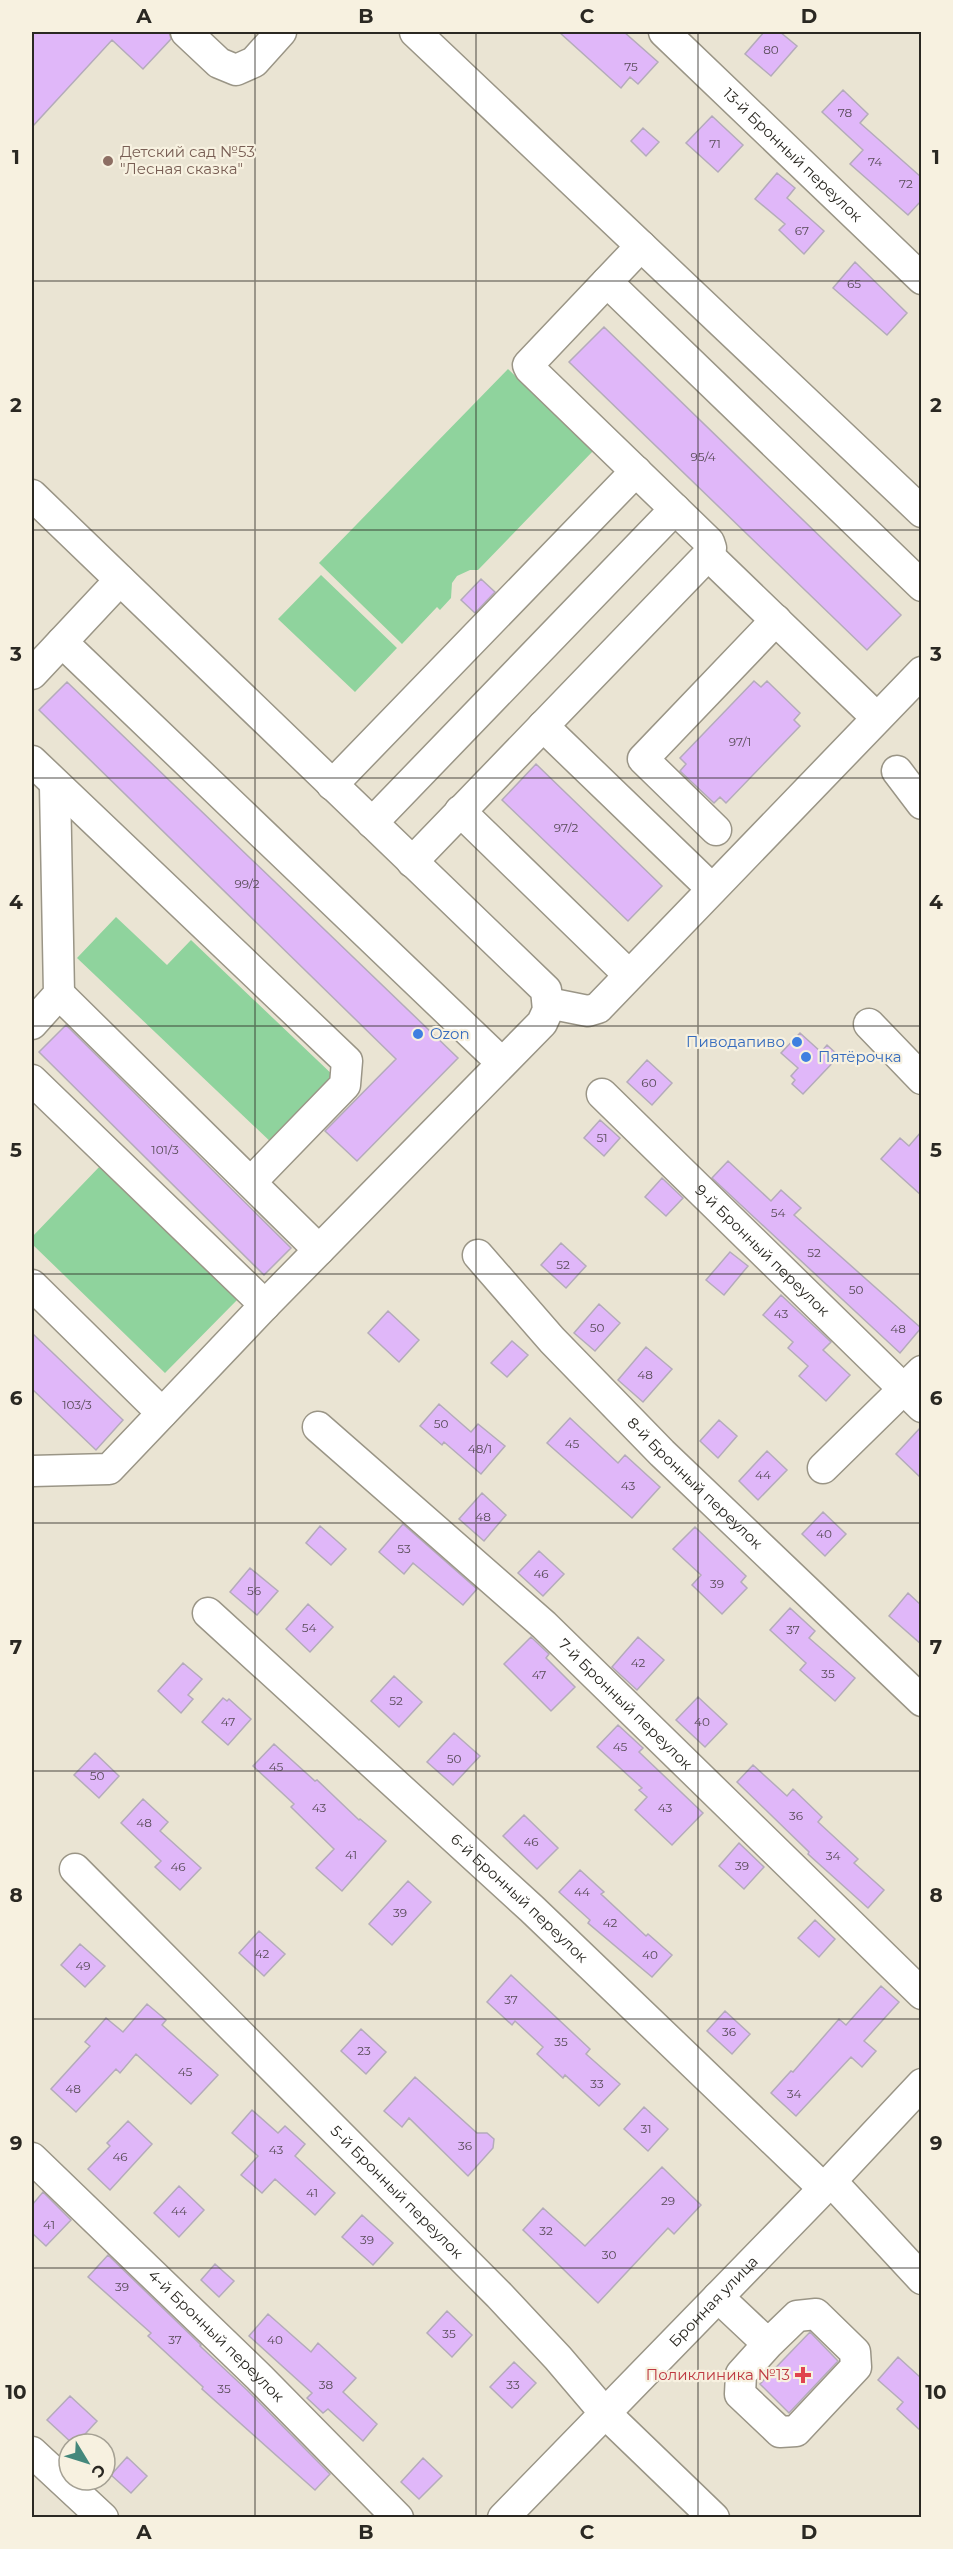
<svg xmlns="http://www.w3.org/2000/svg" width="953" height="2549" font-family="Montserrat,sans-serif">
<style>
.green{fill:#8fd39d}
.building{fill:#e0b7f9;stroke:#b4abba;stroke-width:1.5}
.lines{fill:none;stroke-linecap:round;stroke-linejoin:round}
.minor-casing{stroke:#9a9586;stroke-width:33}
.minor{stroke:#fff;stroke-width:30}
.grid{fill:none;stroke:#2a2822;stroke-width:1.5;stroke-opacity:0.55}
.education-dot{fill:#8d6e63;stroke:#f7f1e0;stroke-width:2}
.shop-dot{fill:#3f7fe0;stroke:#f7f1e0;stroke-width:2}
.health-dot{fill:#e0444e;stroke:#f7f1e0;stroke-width:2}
.labels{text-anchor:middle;stroke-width:4.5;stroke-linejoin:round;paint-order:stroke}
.number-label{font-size:12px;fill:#584c58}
.education-label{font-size:15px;fill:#785e54;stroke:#f7f1e0;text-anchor:start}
.street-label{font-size:15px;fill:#2a2822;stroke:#f7f1e0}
.shop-label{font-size:15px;fill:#366cbe;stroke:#f7f1e0;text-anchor:start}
.health-label{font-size:15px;fill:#be3a42;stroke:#f7f1e0;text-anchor:end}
.neatline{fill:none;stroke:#2a2822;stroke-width:2}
.grid-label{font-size:20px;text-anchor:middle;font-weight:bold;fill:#2a2822}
</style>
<rect width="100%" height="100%" fill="#eae4d3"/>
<path class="green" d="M508,369l85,82 -115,119h-8l-13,6 -5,7 -1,15 -11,12 -3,-3 -35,37 -83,-81z
M321,575l76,73 -42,44 -77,-73z
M116,917l51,48 24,-25 146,139 -63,66 -197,-187z
M101,1165l138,133 -74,75 -133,-129v-7z"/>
<path class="building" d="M32,32h137l2,7 -28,30 -31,-29 -80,87z
M559,32h65l34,30 -20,22 -8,-7 -9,11z
M764,32h16l17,14 -26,30 -26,-22z
M843,90l25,24 -8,9 61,54v24l-13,14 -58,-51 13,-14 -41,-38z
M712,116l31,29 -25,27 -32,-29z
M643,128l16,14 -13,14 -15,-15z
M777,173l18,15 -8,10 37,33 -20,23 -25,-24 6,-6 -30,-25z
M855,262l52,51 -20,22 -54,-47z
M604,327l297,288 -34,35 -298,-288z
M481,579l14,13 -20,21 -14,-13z
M754,681l7,6 6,-6 33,32 -6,7 6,6 -74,77 -6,-6 -6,6 -34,-32 6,-7 -6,-6z
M67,682l391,376 -101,103 -32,-30 71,-72 -357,-349z
M536,764l126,122 -34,35 -126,-121z
M66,1025l225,223 -27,27 -225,-223z
M800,1033l21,19 6,-7 12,11 -36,38 -11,-10 3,-4 -4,-4 7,-8 -17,-15z
M647,1060l25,23 -20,22 -25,-23z
M600,1120l20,18 -16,18 -20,-18z
M921,1132v63l-40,-36 19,-21 9,8z
M728,1161l43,40 10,-11 20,18 -7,7 127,113 -21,25 -188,-175z
M662,1178l21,20 -17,18 -21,-19z
M561,1243l25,23 -20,22 -25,-23z
M730,1252l18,14 -24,29 -18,-15z
M781,1295l50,47 -8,8 27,25 -24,26 -27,-25 9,-10 -20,-18 5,-6 -30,-27z
M599,1304l21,19 -25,28 -21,-18z
M388,1311l31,29 -20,22 -31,-29z
M32,1333l91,87 -27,30 -64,-61z
M512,1341l16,14 -21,22 -16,-14z
M646,1347l26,22 -29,33 -25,-22z
M439,1404l32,28 7,-8 27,22 -24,28 -37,-32 -2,3 -22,-19z
M570,1418l48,45 7,-8 35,32 -28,31 -85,-75z
M719,1420l18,16 -19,22 -18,-17z
M921,1427v51l-25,-24z
M767,1451l20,19 -29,30 -19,-19z
M482,1493l24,22 -22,26 -25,-22z
M823,1512l23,22 -21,22 -23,-22z
M403,1524l74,65 -14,16 -50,-42 -9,11 -25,-22z
M320,1526l26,23 -15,16 -25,-22z
M695,1527l51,49 -5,6 6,6 -25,26 -30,-29 9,-10 -28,-26z
M539,1551l25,23 -21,22 -25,-23z
M250,1568l28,23 -21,24 -27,-23z
M908,1593l13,12v39l-32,-28z
M308,1604l25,23 -23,25 -24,-23z
M790,1608l25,23 -6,7 46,40 -20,23 -35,-31 6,-7 -36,-33z
M531,1637l18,17 -3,4 29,29 -24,24 -47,-47z
M638,1637l26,23 -27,30 -25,-23z
M183,1663l19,16 -14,16 5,4 -12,14 -23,-22z
M394,1676l28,26 -23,25 -28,-26z
M698,1697l29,27 -22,23 -29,-27z
M223,1698l4,3 2,-2 22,20 -23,26 -26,-23z
M618,1725l25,23 -4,4 64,61 -31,32 -37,-35 12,-13 -8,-7 3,-2 -45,-41z
M454,1733l26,23 -27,29 -26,-23z
M274,1744l41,37 2,-1 42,40 1,-1 26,22 -44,50 -26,-23 18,-19 -43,-42 3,-3 -41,-38z
M95,1753l24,23 -20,22 -25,-23z
M753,1765l34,31 6,-7 29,28 -4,5 40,37 -4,4 30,27 -16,18 -60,-54 1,-2 -72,-70z
M143,1799l25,23 -8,9 41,37 -21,22 -25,-23 6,-6 -40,-38z
M524,1815l34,33 -21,21 -34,-33z
M739,1843l25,24 -20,22 -25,-23z
M580,1870l24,22 -3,2 45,42 2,-2 24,21 -20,22 -64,-54 2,-3 -31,-28z
M408,1881l23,21 -39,43 -23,-21z
M815,1920l20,19 -16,18 -21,-19z
M259,1931l26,23 -21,22 -25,-23z
M80,1944l25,22 -20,21 -24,-22z
M511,1975l79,74 -4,5 34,30 -21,22 -34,-31 -2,3 -26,-24 6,-7 -28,-26 -3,4 -25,-23z
M881,1986l18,16 -35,39 12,10 -14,16 -11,-10 -55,59 -25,-23 20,-22 2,1 46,-53 7,6z
M147,2004l19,16 -4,5 56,50 -27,29 -55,-50 -16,19 -4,-4 -40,43 -25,-23 39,-43 -5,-4 21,-24 17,14z
M725,2011l25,23 -18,20 -25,-23z
M361,2029l25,23 -20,22 -25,-23z
M415,2077l62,56h10l7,6 -1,9 -25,28 -59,-58 -7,9 -18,-16z
M644,2107l24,22 -20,22 -24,-22z
M252,2110l26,23 7,-7 20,18 -10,12 40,37 -20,22 -40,-36 -13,14 -21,-18 17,-19 -26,-23z
M128,2121l24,23 -42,46 -22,-21 22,-23 -3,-3z
M662,2167l39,38 -27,29 -6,-6 -70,75 -75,-73 20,-22 42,38z
M179,2186l25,24 -25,27 -25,-24z
M43,2192l28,28 -25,26 -14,-13v-28z
M362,2215l31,28 -20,22 -31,-28z
M108,2255l93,90 -1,1 47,44 83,84 -15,16 -113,-101 1,-2 -55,-51 3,-3 -63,-56z
M215,2264l19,17 -15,16 -18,-17z
M447,2311l25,24 -20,22 -25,-24z
M268,2314l43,38 7,-9 38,35 -13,14 34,32 -14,17 -35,-32 -5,4 -16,-15 5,-5 -63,-57z
M810,2332l28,29 -49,52 -29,-29z
M898,2357l23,21v53l-24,-22 6,-7 -25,-22z
M514,2362l22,21 -24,25 -22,-21z
M70,2396l27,25 -21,23h-3l-26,-24z
M127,2457l20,19 -16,17 -20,-18z
M423,2458l19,18 -23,23 -18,-17z"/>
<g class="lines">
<g class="minor-casing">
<g id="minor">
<path d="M186,32l33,31 17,7 18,-8 27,-30"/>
<path d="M415,32l507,480"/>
<path id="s1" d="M664,32l258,247"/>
<path d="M607,282l315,304"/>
<path d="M32,495l514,495 2,20 -6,13 -277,282 -156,164 -77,2"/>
<path d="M708,555l169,163"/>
<path d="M62,642l440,421"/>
<path d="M32,674l88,-94"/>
<path d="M543,726l169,163"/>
<path d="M32,761l315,300 -2,24 -94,97"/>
<path d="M897,771l25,33"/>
<path d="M332,785l304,-314"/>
<path d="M460,811l169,164"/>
<path d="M372,823l303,-314"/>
<path d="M716,830l-73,-71 133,-139"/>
<path d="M412,862l296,-307 3,-7 -2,-6 -179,-173 -2,-4 113,-119"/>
<path d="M59,994l260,256"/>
<path d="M548,1003l40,8 10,-3 324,-336"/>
<path d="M32,1024l27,-30 -4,-208"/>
<path d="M869,1024l53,55"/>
<path d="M32,1080l233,225"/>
<path id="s2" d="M602,1094l320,313"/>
<path id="s3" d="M478,1255l74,85 110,113 260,248"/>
<path d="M32,1285l130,128"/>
<path id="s4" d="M318,1427l226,198 378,369"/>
<path d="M823,1468l99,-97"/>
<path id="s5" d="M208,1613l324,296 291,279"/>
<path id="s6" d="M75,1869l424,426 59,63 46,54 110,106"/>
<path id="s7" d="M32,2158l227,219 139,141"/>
<path d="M831,2181l91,98"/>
<path d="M718,2297l50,47 29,-28 19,-2 39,38 1,15 -60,64 -16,1 -40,-38 1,-20 27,-30"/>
<path d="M32,2452l71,66"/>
<path id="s8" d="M503,2518l328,-337 91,-97"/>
</g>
</g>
<use href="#minor" class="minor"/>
</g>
<path class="grid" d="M255,32v2486M476,32v2486M698,32v2486M32,281h890M32,530h890M32,778h890M32,1026h890M32,1274h890M32,1523h890M32,1771h890M32,2019h890M32,2268h890"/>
<circle class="education-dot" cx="108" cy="161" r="6"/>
<g class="shop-dot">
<circle cx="418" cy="1034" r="6"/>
<circle cx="797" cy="1042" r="6"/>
<circle cx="806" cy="1057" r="6"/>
</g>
<path class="health-dot" d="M800 2366h6v6h6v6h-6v6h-6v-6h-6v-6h6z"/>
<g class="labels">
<g class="number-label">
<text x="771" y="54">80</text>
<text x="631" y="71">75</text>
<text x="845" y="117">78</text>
<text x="715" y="148">71</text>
<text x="875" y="166">74</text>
<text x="906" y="188">72</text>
<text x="802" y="235">67</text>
<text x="854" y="288">65</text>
<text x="703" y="461">95/4</text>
<text x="740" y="746">97/1</text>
<text x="566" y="832">97/2</text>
<text x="247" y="888">99/2</text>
<text x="649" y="1087">60</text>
<text x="602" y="1142">51</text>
<text x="165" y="1154">101/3</text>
<text x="778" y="1217">54</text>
<text x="814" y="1257">52</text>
<text x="563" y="1269">52</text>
<text x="856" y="1294">50</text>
<text x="781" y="1318">43</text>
<text x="597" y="1332">50</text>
<text x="898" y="1333">48</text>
<text x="645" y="1379">48</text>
<text x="77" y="1409">103/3</text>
<text x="441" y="1428">50</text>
<text x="572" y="1448">45</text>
<text x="480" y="1453">48/1</text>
<text x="763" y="1479">44</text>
<text x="628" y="1490">43</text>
<text x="483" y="1521">48</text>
<text x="824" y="1538">40</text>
<text x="404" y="1553">53</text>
<text x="541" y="1578">46</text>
<text x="717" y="1588">39</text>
<text x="254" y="1595">56</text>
<text x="309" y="1632">54</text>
<text x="793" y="1634">37</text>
<text x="638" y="1667">42</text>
<text x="828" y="1678">35</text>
<text x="539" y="1679">47</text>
<text x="396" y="1705">52</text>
<text x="228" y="1726">47</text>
<text x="702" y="1726">40</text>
<text x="620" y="1751">45</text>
<text x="454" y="1763">50</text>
<text x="276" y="1771">45</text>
<text x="97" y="1780">50</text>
<text x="319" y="1812">43</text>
<text x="665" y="1812">43</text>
<text x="796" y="1820">36</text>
<text x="144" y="1827">48</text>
<text x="531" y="1846">46</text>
<text x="351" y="1859">41</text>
<text x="833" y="1860">34</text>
<text x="742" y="1870">39</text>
<text x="178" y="1871">46</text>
<text x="582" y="1896">44</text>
<text x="400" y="1917">39</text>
<text x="610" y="1927">42</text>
<text x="262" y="1958">42</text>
<text x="650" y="1959">40</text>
<text x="83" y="1970">49</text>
<text x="511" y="2004">37</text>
<text x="729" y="2036">36</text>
<text x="561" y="2046">35</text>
<text x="364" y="2055">23</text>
<text x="185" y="2076">45</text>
<text x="597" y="2088">33</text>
<text x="73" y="2093">48</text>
<text x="794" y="2098">34</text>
<text x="646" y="2133">31</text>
<text x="465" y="2150">36</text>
<text x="276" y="2154">43</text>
<text x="120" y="2161">46</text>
<text x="312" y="2197">41</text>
<text x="668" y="2205">29</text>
<text x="179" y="2215">44</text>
<text x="49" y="2229">41</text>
<text x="546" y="2235">32</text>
<text x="367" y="2244">39</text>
<text x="609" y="2259">30</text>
<text x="122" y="2291">39</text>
<text x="449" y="2338">35</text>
<text x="175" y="2344">37</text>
<text x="275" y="2344">40</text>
<text x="326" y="2389">38</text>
<text x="513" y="2389">33</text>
<text x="224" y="2393">35</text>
</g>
<g class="education-label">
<text x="120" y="157">Детский сад №53<tspan x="120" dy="17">"Лесная сказка"</tspan></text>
</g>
<g class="street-label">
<text dy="5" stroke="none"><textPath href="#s1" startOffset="178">13-й Бронный переулок</textPath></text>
<text dy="5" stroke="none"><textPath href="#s2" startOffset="224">9-й Бронный переулок</textPath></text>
<text dy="5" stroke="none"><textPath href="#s3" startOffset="315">8-й Бронный переулок</textPath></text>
<text dy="5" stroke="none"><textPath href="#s4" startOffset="414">7-й Бронный переулок</textPath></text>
<text dy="5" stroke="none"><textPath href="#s5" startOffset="422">6-й Бронный переулок</textPath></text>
<text dy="5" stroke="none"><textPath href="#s6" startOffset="456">5-й Бронный переулок</textPath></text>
<text dy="5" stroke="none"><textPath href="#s8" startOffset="302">Бронная улица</textPath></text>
<text dy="5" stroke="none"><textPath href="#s7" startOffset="256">4-й Бронный переулок</textPath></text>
</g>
<g class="shop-label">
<text x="430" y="1039">Ozon</text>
<text x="785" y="1047" text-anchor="end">Пиводапиво</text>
<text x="818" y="1062">Пятёрочка</text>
</g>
<g class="health-label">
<text x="790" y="2380">Поликлиника №13</text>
</g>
</g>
<rect width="953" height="2549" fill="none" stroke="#f7f1e0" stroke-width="66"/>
<g transform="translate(87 2462) rotate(128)"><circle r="28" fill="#f7f1e0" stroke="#a5a194" stroke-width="1.5"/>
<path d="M0-4.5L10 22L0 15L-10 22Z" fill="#44887c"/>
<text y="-9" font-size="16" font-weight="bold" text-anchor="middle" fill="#2a2822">С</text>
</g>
<rect x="33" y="33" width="887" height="2483" class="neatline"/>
<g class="grid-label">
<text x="144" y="23">A</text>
<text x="366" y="23">B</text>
<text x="587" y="23">C</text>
<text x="809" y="23">D</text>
<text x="16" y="164">1</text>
<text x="936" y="164">1</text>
<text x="16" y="412">2</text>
<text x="936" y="412">2</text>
<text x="16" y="661">3</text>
<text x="936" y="661">3</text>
<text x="16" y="909">4</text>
<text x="936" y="909">4</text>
<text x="16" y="1157">5</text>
<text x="936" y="1157">5</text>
<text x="16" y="1405">6</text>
<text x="936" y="1405">6</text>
<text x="16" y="1654">7</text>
<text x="936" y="1654">7</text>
<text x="16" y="1902">8</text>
<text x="936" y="1902">8</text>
<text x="16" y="2150">9</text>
<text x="936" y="2150">9</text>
<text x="16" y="2399">10</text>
<text x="936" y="2399">10</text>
<text x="144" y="2539">A</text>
<text x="366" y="2539">B</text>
<text x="587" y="2539">C</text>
<text x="809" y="2539">D</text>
</g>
</svg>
